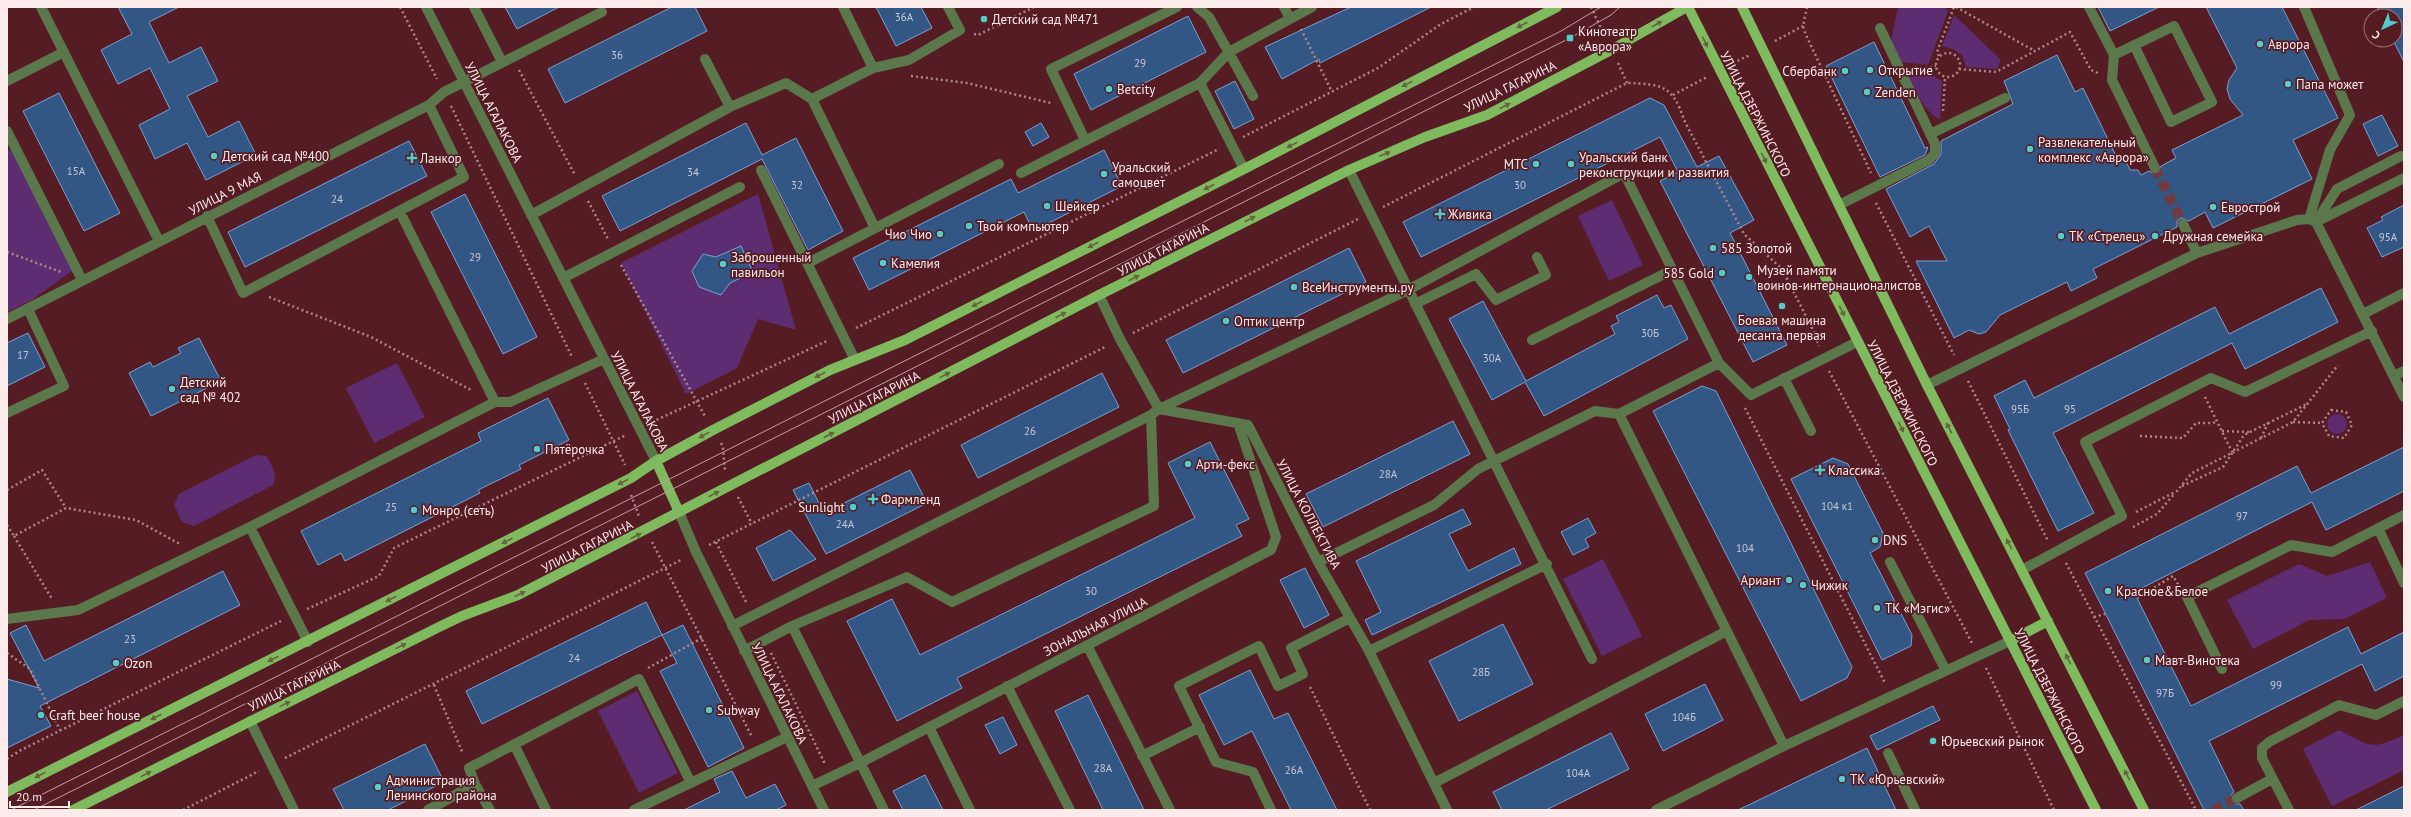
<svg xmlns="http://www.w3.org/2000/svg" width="2411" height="817" font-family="'PT Sans',sans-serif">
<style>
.green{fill:#5e2d71}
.building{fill:#335785;stroke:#7aa1d4}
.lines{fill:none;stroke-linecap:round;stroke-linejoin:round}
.minor-tunnel{stroke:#6f3b42;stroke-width:10;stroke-dasharray:10 5;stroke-linecap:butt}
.path{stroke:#ab878b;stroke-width:2.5;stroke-dasharray:2 3;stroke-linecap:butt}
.minor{stroke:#5b774c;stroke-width:10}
.major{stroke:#7fba5f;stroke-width:10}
.tram{stroke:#be9fa2;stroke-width:1}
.oneway{fill:#68633f}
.poi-dot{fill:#52cdcd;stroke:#561c24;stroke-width:1.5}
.labels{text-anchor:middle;stroke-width:3.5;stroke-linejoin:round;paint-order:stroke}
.number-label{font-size:11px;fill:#c9c6d2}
.poi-label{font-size:13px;fill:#fbebeb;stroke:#561c24;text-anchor:start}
.street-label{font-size:13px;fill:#fbebeb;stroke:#561c24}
</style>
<rect width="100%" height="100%" fill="#561c24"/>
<path class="green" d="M1898,7h46l4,4 -20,54 -27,-3 -10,-21z
M1954,15l47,45 -4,9 -31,-2 -3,-11 -10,-7 -11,-3z
M1905,69l21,2 16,10 -2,39c-19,-12 -26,-31 -35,-51z
M19,146l58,121 -45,33 -25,12v-161z
M758,194l38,136 -38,-11 -21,49 -51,26 -65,-131z
M1612,200l31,65 -34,16 -31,-65z
M397,363l28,54 -51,26 -28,-55z
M2327 424a10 10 0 1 1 20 0a10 10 0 1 1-20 0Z
M256,455l10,1c6,9 12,19 7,29l-79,41 -12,-4 -8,-17 5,-11z
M1603,559l39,77 -40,20 -39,-77z
M2370,562l17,36 -43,21 -35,1 -56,29 -26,-49 72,-36 28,12z
M637,691l41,82 -39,20 -41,-82z
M2339,730c33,16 30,21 65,5v35l-72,36 -29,-57z"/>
<path class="building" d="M118,7h61l-30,15 20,41 32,-16 17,34 -31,15 21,41 31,-16 17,34 -50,25 -19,-37 -32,16 -16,-34 31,-16 -20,-41 -32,16 -17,-34 31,-16z
M505,7h54l-42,22z
M672,7h23l12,24 -142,72 -17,-34z
M876,7h45l11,21 -36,18z
M1351,7h80l-111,56 -1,-4 -37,20 -17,-32z
M2098,7h61l-49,24z
M2206,7h76l56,111 -45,22 19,39 -99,49 -8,-16 -16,9 -8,-3 -4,3v6l-84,42 4,9 -26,13 -4,-9 -67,33 -14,17 -7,2 -10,-4 -15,8 -38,-77h31l-18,-35 -19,11 -24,-48 48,-25 7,-10v-13l72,-37 -9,-23 53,-26 18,37 8,-4 34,70 9,3 4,9h8l3,5 8,-4 5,3h4l3,-8 15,-8 -4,-8 71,-35 -13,-16 -3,-10 2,-9 8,-12z
M2377,7h27v55l-11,-22h2v-24h-14z
M1188,16l18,36 -115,58 -17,-36z
M1874,42l51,106 3,-1 -3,8 -45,22 -54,-111z
M1235,81l19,38 -20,10 -19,-38z
M59,93l61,120 -36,18 -61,-120z
M1650,98l14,7 33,62 22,-11 35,64 -24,13 57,112 -34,17 -93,-181 18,-9 -18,-35 -239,120 -18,-35z
M2382,115l16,31 -20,10 -15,-32z
M746,123l16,32 34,-17 47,93 -35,19 -46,-91 -142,72 -18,-35z
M1041,123l8,14 -16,9 -8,-14z
M409,141l18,35 -182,91 -17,-35z
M1104,150l18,36 -89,45 -9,-19 -155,78 -16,-32 158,-79 7,14z
M465,194l72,143 -34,17 -72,-142z
M2404,205v42l-22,10 -15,-29 16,-8 -2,-3z
M741,246l12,26 -23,11 -9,12 -22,-8 -7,-16 11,-17 13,3z
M1349,248l17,34 -183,91 -17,-33z
M2321,288l17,34 -93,47 -13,-26 -179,90 41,80 -36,18 -50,-101 2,-1 -16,-33 31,-16 9,18 181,-91 14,27z
M1657,295l7,13 7,-3 17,34 -144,77 -19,-34 -33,18 -43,-81 34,-18 43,80 89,-47 -4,-8 8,-4 -3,-6z
M28,333l17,34 -38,19v-43z
M199,338l22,43 -70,35 -22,-43 21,-11 3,5 28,-14 -3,-5z
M1102,373l17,34 -141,71 -17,-33z
M1702,386l14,5 136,276 -5,11 -46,23 -148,-290z
M548,398l21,42 -50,25 2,4 -43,21 2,3 -135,68 -4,-8 -23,12 -17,-34 180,-90 -3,-8z
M1453,421l17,33 -147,73 -17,-33z
M1210,442l39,77 -13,6 6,11 -285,142 5,10 -65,33 -50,-100 45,-22 28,56 275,-137 -27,-55z
M2404,447v44l-78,39 -14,-28 -178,90 57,114 157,-79 13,27 43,-22v44l-29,15 -13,-27 -153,77 25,51 -3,3v6l3,3h6l4,6h-40l-119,-237 212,-107 14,27z
M1833,458l15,6 35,69 -3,14 -10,6 42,82 -1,11 -29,14 -91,-181z
M910,470l17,33 -101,51 -33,-64 16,-7 15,30z
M1463,509l8,15 -22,10 19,37 46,-23 7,16 -149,71 -7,-15 16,-8 -25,-51z
M1588,518l8,15 -11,6 4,8 -16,8 -12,-23z
M790,530l26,29 -43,22 -17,-33z
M1305,568l24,47 -25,13 -24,-48z
M223,571l17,34 -200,101 11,20 -44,22v-69l32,9 -29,-55 16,-8 18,36z
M646,602l16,33 -180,89 -16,-33z
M1503,624l30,60 -74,37 -30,-60z
M683,625l61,123 -36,19 -48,-96 17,-8 -15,-28z
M1250,670l24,49 14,-6 49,97h-46l-39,-79 -28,14 -25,-50z
M1705,684l18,36 -60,31 -18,-37z
M1088,695l56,115h-41l-48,-99z
M1933,706l7,14 -63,30 -7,-14z
M1003,717l14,28 -17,9 -15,-29z
M1611,733l18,36 -83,41h-44l-9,-18z
M425,744l19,38 -56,28h-44l-11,-21z
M1867,748l29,62h-158z
M732,771l14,27 29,-14 11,21 -10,5h-92l36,-18 -6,-13z
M925,775l18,35h-40l-10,-19z
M2404,786v24h-48z"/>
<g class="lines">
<path class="minor-tunnel" d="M2155,168l28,56
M2213,810l24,-12"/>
<path class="path" d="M400,7l37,72
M1591,7l14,30
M1807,7l-4,19 3,9 65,138
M1956,7l77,43
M1301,29l31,63
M974,34l4,1 56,-28
M1775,41l28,-15
M1936 65a12 12 0 1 1 24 0a12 12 0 1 1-24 0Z
M1939,56l-2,-4 17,-45
M1618,63l9,20
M1733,63l17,-8
M1915,67l13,1 8,-2
M1959,69l37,3 74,-40 21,38 7,3
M519,70l56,105
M911,76l56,7 84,20
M1673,95l34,-18
M451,106l121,251
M1943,111l2,-34
M1243,137l135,-69 63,-44 33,-17
M588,201l20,38
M1876,203l78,152
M1383,207l244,-124c34,1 46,2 57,37l60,114 38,35 31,61 6,16
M7,252l54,20
M621,265l85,153
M269,297l102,40 100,53
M856,328l361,-178
M1133,333l225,-114
M1829,371l143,272
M1968,381l80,160
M585,383l40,82
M2205,397l27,55
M1745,408l140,275
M2331,410l15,2 6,13 -8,13 -15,-2 -7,-13z
M652,422l177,-82
M2293,422l29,1
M2222,431l27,1
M2140,436l43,2 13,-15h17l4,-2
M2261,438l7,-15
M721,443c5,10 1,19 5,29
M2182,486l41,-19 21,-32 63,-31
M7,490l35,-20 24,38
M631,495l8,21
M738,497l14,27
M2136,512l41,-21 15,-18 101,-51 45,-57
M7,525l7,11 52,-28 70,12 44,24
M2133,527l24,-13 18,-21
M14,536l38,63
M652,542l100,195
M716,542l30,60
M709,545l398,-199
M2066,563l130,247
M2137,598l36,-22 6,10
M307,609l72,-33 15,-28 232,-113
M2094,617l11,-3
M7,653l23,16 30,61
M771,653l54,111
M648,668l54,-30
M1986,668l68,142
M434,685l29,69
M1310,687l60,123
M285,758l398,-199
M7,759l14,-9 260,-129
M183,810l76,-39"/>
<path class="minor" d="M41,7l118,234
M426,7l230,454
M474,7l28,55
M843,7l30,61
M1197,7l12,10 44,79
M1284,7l6,11
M2089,7l25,48 -2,25 43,88
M2304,7l46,108 -20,35 -21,69
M2114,55l60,-29 38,76 -41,20 -37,-77
M705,59l25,48
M7,81l57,-29
M1200,83l44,86
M812,99l63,129
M7,131l75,149
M1930,134l75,-36
M1085,140l-34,-71 126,-62
M2401,156l-64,33 -21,33 88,175
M761,170l94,190
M1349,170l243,489
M1021,173l179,-90 29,-31 83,-45
M1839,205l90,-45 6,-7v-9l-55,-116
M400,212l95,190
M531,215l199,-108 56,-24 26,16 61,-31 36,-8 51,-30 -12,-23
M207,216l36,77 221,-116 -35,-72
M2183,224l14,29
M808,263l191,-99
M563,278l177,-91
M1099,295l21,44 39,70 89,16 70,137 51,89 78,159
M1415,304l61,-30 20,26 50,-25 -9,-18
M2363,314l41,-21
M7,319l422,-214 15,-13 158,-80
M1532,340l140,-70
M2394,376l10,-5
M1784,378l27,53
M1927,385l270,-132 100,-33 12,-1 7,3 88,-44
M7,413l57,-27 -36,-77
M1619,414l165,332
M679,512l17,40 128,258
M250,527l58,115
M2378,528l26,55
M1318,562l116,-57 44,-36 117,-58 24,3 100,-51 32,32 106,-53
M1890,562l55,107
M2022,570l100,-54 -37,-74 126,-64 34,14 127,-61
M7,619l71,-9 172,-83 245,-125h15l94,-43
M732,626l419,-211 8,-6 249,-119 216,-117 95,190
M792,626l92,184
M1087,645l83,165
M744,651l48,-25 115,-49 45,25 202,-96 -3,-91
M1369,651l178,-87
M2222,669l-35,-72 104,-52 41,7 72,-37
M1007,686l63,124
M250,721l44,89
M929,727l41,83
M514,744l32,66
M1888,753l27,57
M1142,756l58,-29
M1434,783l293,-152
M475,784l15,26
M812,786l48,-23 411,-213 5,-13 -38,-114
M2237,798l35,-19
M428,810l47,-26 -6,-16 170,-89 52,104
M634,810l153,-73
M1271,810l-18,-38 -37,-10 -37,-76 80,-40 19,40 25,-12 -12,-26 59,-30
M1656,810l128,-64 226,-105
M2289,810l-27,-52v-10l7,-6 70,-37 37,10 28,-14"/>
<path class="major" d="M1688,7l408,803
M1742,7l185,378 217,425
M656,461l23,51
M2010,641l38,-20
M7,792l624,-314 25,-17 57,-31 117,-60 75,-30 339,-171 313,-162
M73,810l368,-184 21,-10 56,-21 581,-300 250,-125 76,-33 62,-22 124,-65 76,-43"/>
<path class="tram" d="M11,810l1550,-779 40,-24
M34,810l1536,-772 41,-23 9,-8"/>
</g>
<defs><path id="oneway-solid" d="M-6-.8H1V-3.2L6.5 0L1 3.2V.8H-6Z"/></defs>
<g class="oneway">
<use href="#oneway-solid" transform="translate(1657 24) rotate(-30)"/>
<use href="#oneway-solid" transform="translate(1522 25) rotate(153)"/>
<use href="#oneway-solid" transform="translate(1705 42) rotate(64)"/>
<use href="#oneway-solid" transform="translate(1407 84) rotate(152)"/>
<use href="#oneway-solid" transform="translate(1505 106) rotate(-28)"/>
<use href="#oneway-solid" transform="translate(1292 145) rotate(152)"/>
<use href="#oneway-solid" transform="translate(1385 154) rotate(-23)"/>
<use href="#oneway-solid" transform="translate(1764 158) rotate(63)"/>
<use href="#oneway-solid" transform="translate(1209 187) rotate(153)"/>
<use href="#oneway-solid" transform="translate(1250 219) rotate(-27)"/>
<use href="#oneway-solid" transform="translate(1093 245) rotate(153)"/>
<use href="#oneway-solid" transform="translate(1134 278) rotate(-27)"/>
<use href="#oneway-solid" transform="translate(977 304) rotate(153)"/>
<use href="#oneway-solid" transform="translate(1842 311) rotate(63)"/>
<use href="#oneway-solid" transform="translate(1061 315) rotate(-27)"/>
<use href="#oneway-solid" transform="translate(820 375) rotate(153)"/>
<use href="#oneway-solid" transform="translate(945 375) rotate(-27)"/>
<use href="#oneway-solid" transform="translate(1901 427) rotate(63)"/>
<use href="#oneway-solid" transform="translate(1949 428) rotate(-117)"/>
<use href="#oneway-solid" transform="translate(704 435) rotate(151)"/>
<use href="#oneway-solid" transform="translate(829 435) rotate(-27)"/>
<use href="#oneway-solid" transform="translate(623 482) rotate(153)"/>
<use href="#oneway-solid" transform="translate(714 494) rotate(-27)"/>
<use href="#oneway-solid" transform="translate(636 536) rotate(-27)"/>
<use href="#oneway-solid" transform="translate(507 541) rotate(153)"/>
<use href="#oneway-solid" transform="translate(2009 544) rotate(-117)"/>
<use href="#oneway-solid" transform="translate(520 594) rotate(-24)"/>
<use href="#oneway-solid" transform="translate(391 599) rotate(153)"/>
<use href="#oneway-solid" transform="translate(401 646) rotate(-26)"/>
<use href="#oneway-solid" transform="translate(273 659) rotate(153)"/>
<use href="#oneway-solid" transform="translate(2068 659) rotate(-117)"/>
<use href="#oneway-solid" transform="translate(285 704) rotate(-26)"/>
<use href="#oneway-solid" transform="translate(156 717) rotate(153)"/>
<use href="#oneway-solid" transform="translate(146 774) rotate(-27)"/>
<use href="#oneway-solid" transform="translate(40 775) rotate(153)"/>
<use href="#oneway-solid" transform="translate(2127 775) rotate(-117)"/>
</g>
<g class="poi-dot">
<circle cx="984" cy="19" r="4"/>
<rect x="1566" y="34" width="8" height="8" rx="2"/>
<circle cx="2260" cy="44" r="4"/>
<circle cx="1870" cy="70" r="4"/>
<circle cx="1845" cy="71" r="4"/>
<circle cx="2288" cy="84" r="4"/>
<circle cx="1109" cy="89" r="4"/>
<circle cx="1867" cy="92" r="4"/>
<circle cx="2030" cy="149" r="4"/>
<circle cx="214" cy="156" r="4"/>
<path d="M410 152h4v4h4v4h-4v4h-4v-4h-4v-4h4z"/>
<circle cx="1536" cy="164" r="4"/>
<circle cx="1571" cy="164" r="4"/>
<circle cx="1104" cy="174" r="4"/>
<circle cx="1047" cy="206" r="4"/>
<circle cx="2213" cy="207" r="4"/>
<path d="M1438 208h4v4h4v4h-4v4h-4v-4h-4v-4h4z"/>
<circle cx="969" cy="226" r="4"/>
<circle cx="940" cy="234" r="4"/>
<circle cx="2061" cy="236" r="4"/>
<circle cx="2155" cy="236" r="4"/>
<circle cx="1713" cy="248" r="4"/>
<circle cx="883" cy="263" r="4"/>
<circle cx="723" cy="264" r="4"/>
<circle cx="1722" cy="273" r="4"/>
<circle cx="1749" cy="277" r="4"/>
<circle cx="1294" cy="287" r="4"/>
<circle cx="1782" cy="306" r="4"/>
<circle cx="1226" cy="321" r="4"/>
<circle cx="172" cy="389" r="4"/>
<circle cx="537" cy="449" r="4"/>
<circle cx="1188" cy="464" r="4"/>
<path d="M1818 464h4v4h4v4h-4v4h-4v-4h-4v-4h4z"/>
<path d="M871 493h4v4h4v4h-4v4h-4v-4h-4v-4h4z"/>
<circle cx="853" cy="507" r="4"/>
<circle cx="414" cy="510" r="4"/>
<circle cx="1875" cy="540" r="4"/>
<circle cx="1789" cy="580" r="4"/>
<circle cx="1803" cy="585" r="4"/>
<circle cx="2108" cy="591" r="4"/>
<circle cx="1877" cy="608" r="4"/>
<circle cx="2147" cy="660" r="4"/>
<circle cx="116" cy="663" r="4"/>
<circle cx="709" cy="710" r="4"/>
<circle cx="41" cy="715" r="4"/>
<circle cx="1933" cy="741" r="4"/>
<circle cx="1842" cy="779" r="4"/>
<circle cx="378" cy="787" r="4"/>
</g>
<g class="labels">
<g class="number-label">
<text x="904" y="21">36А</text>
<text x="617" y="59">36</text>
<text x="1140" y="67">29</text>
<text x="76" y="175">15А</text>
<text x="693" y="176">34</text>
<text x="797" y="189">32</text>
<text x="1520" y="189">30</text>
<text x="337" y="203">24</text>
<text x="2388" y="241">95А</text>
<text x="475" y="261">29</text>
<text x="1650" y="337">30Б</text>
<text x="23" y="359">17</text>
<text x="1492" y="362">30А</text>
<text x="2020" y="413">95Б</text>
<text x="2070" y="413">95</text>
<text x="1030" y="435">26</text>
<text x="1388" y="478">28А</text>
<text x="1837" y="510">104 к1</text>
<text x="391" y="511">25</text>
<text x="2242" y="520">97</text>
<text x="845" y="528">24А</text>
<text x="1745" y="552">104</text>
<text x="1091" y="595">30</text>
<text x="130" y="643">23</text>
<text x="574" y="662">24</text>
<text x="1481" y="676">28Б</text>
<text x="2276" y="689">99</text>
<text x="2165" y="697">97Б</text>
<text x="1684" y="721">104Б</text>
<text x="1103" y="772">28А</text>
<text x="1294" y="774">26А</text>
<text x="1578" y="777">104А</text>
</g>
<g class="poi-label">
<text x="992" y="24">Детский сад №471</text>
<text x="1578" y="36">Кинотеатр<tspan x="1578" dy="15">«Аврора»</tspan></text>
<text x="2268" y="49">Аврора</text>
<text x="1878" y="75">Открытие</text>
<text x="1837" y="76" text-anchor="end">Сбербанк</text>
<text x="2296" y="89">Папа может</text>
<text x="1117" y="94">Betcity</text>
<text x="1875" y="97">Zenden</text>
<text x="2038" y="147">Развлекательный<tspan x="2038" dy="15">комплекс «Аврора»</tspan></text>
<text x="222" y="161">Детский сад №400</text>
<text x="1579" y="162">Уральский банк<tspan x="1579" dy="15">реконструкции и развития</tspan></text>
<text x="420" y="163">Ланкор</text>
<text x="1528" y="169" text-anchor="end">МТС</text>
<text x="1112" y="172">Уральский<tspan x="1112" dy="15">самоцвет</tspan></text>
<text x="1055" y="211">Шейкер</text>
<text x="2221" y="212">Еврострой</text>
<text x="1448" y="219">Живика</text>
<text x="977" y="231">Твой компьютер</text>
<text x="932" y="239" text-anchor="end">Чио Чио</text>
<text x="2069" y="241">ТК «Стрелец»</text>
<text x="2163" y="241">Дружная семейка</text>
<text x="1721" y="253">585 Золотой</text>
<text x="731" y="262">Заброшенный<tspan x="731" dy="15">павильон</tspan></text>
<text x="891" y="268">Камелия</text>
<text x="1757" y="275">Музей памяти<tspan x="1757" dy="15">воинов-интернационалистов</tspan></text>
<text x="1714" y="278" text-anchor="end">585 Gold</text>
<text x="1302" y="292">ВсеИнструменты.ру</text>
<text x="1782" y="325" text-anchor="middle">Боевая машина<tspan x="1782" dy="15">десанта первая</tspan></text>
<text x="1234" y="326">Оптик центр</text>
<text x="180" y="387">Детский<tspan x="180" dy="15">сад № 402</tspan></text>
<text x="545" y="454">Пятёрочка</text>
<text x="1196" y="469">Арти-фекс</text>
<text x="1828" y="475">Классика</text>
<text x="881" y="504">Фармленд</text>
<text x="845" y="512" text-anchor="end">Sunlight</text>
<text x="422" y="515">Монро (сеть)</text>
<text x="1883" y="545">DNS</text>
<text x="1781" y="585" text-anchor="end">Ариант</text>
<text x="1811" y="590">Чижик</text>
<text x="2116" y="596">Красное&amp;Белое</text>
<text x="1885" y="613">ТК «Мэгис»</text>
<text x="2155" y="665">Мавт-Винотека</text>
<text x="124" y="668">Ozon</text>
<text x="717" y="715">Subway</text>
<text x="49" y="720">Craft beer house</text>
<text x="1941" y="746">Юрьевский рынок</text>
<text x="1850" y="784">ТК «Юрьевский»</text>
<text x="386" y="785">Администрация<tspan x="386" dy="15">Ленинского района</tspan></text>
</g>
<g class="street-label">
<text transform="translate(1510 86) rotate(-26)" y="5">УЛИЦА ГАГАРИНА</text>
<text transform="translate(494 112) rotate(63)" y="5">УЛИЦА АГАЛАКОВА</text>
<text transform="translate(1756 114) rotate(63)" y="5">УЛИЦА ДЗЕРЖИНСКОГО</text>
<text transform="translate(225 193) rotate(-27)" y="5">УЛИЦА 9 МАЯ</text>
<text transform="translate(1163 249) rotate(-27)" y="5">УЛИЦА ГАГАРИНА</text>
<text transform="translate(874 397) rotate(-27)" y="5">УЛИЦА ГАГАРИНА</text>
<text transform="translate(640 401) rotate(63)" y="5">УЛИЦА АГАЛАКОВА</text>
<text transform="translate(1903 403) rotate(63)" y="5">УЛИЦА ДЗЕРЖИНСКОГО</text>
<text transform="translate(1309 514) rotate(62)" y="5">УЛИЦА КОЛЛЕКТИВА</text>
<text transform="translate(587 546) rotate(-27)" y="5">УЛИЦА ГАГАРИНА</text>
<text transform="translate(1095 626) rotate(-27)" y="5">ЗОНАЛЬНАЯ УЛИЦА</text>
<text transform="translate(294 685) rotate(-26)" y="5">УЛИЦА ГАГАРИНА</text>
<text transform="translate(2050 691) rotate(63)" y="5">УЛИЦА ДЗЕРЖИНСКОГО</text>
<text transform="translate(780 693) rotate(64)" y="5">УЛИЦА АГАЛАКОВА</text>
</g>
</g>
<rect width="2411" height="817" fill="none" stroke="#fbebeb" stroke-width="16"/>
<g transform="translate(2383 28) rotate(224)"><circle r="19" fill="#561c24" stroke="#986f74"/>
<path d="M0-3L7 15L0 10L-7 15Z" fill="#52cdcd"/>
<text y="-6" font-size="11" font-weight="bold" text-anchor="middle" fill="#fbebeb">С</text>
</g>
<path d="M10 801v6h59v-6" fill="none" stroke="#fbebeb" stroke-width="2"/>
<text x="16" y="801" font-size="12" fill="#fbebeb" stroke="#561c24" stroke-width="3" paint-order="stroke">20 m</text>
</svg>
